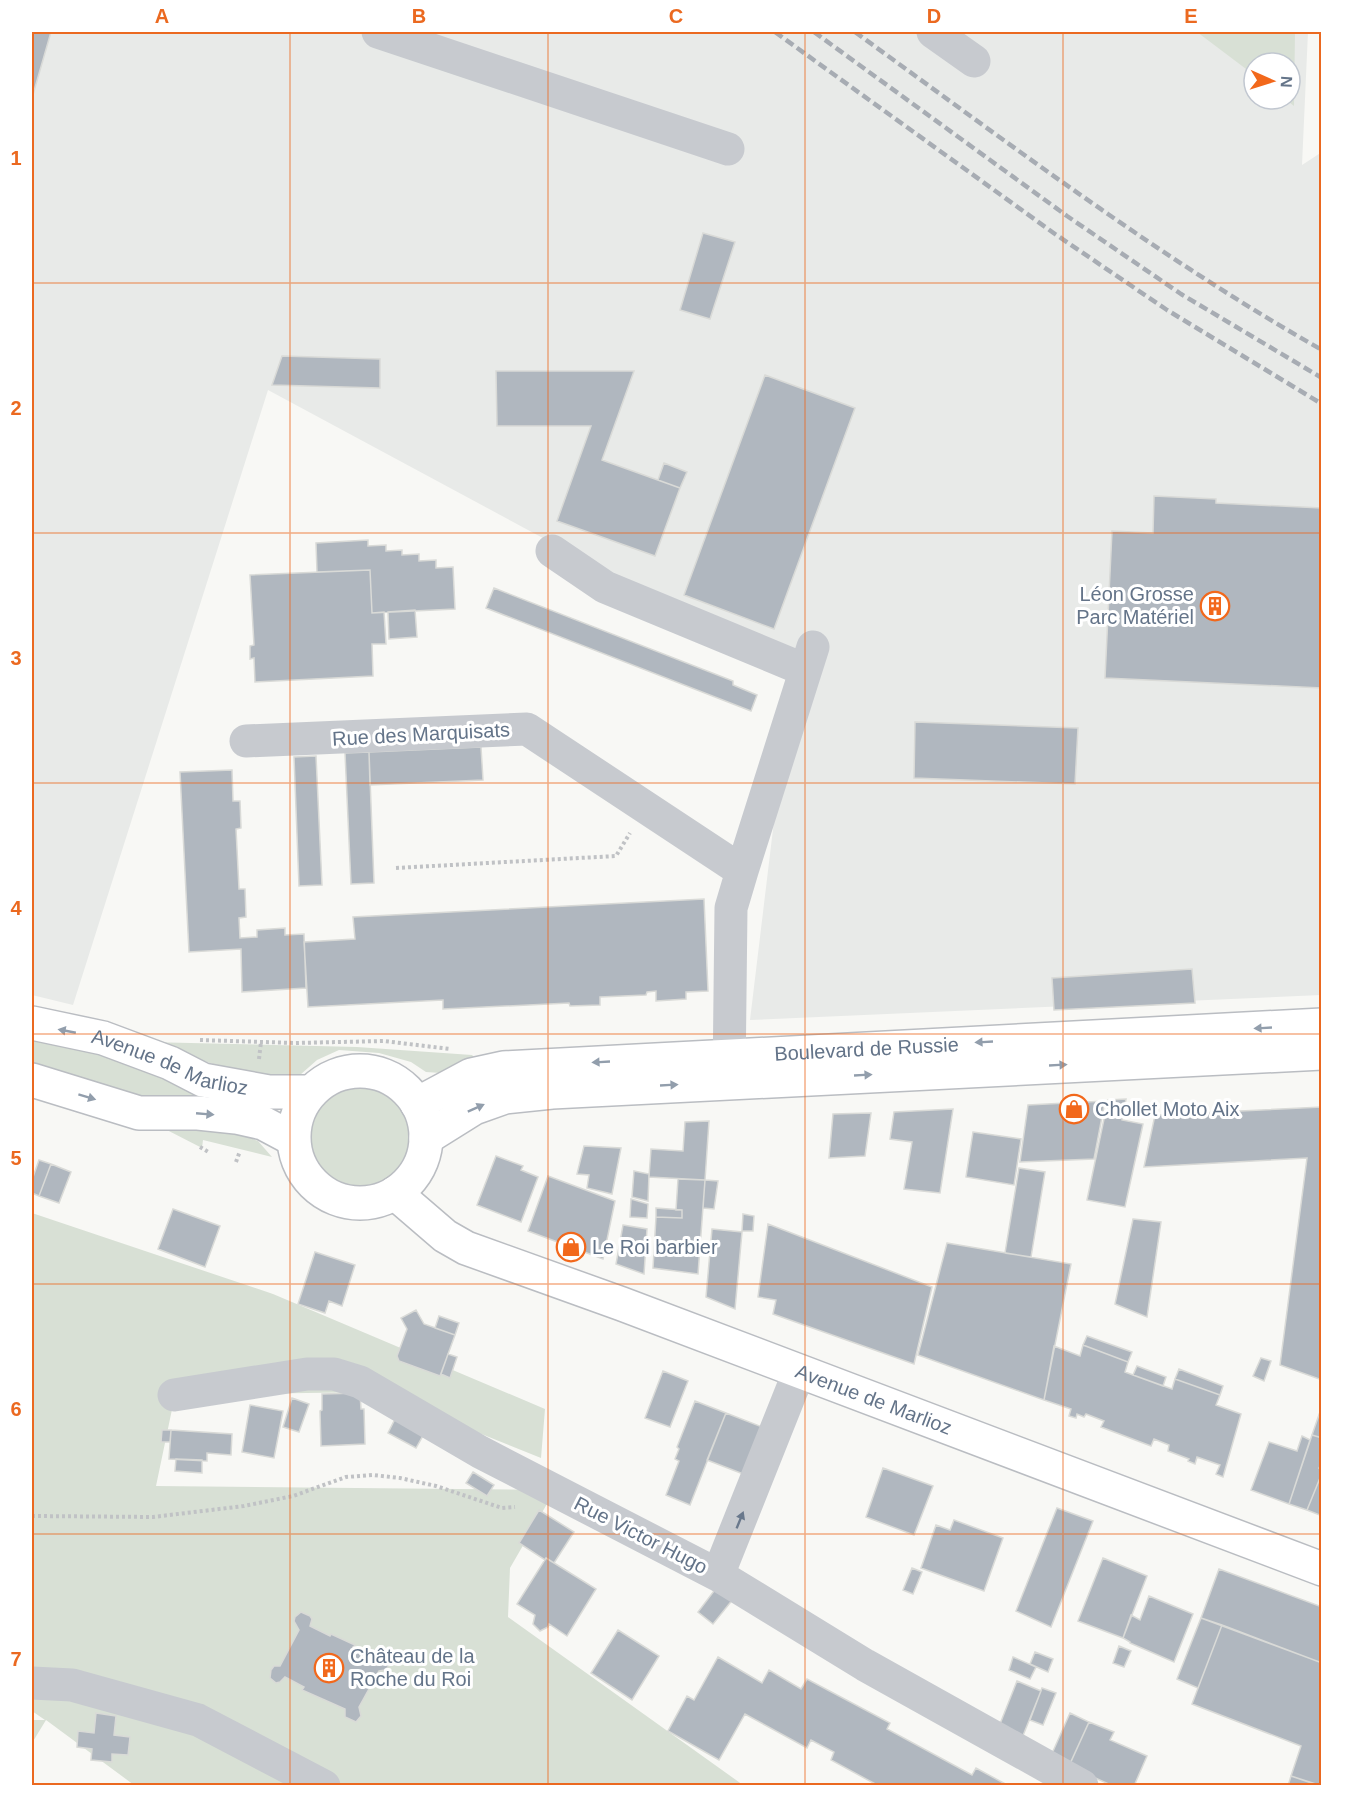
<svg xmlns="http://www.w3.org/2000/svg" width="1353" height="1817" font-family="Arial,sans-serif">
<style>
.built{fill:#e8eae8;fill-rule:evenodd}
.green{fill:#d8e0d5}
.building{fill:#b0b7bf;stroke:#d9dad7;stroke-width:1.5}
.lines{fill:none;stroke-linecap:round;stroke-linejoin:round}
.major-casing{stroke:#babdc2;stroke-width:36}
.path{stroke:#c0c2c5;stroke-width:4;stroke-dasharray:3 3;stroke-linecap:butt}
.minor{stroke:#c7cacf;stroke-width:33}
.major{stroke:#fff;stroke-width:33}
.rail{stroke:#a7acb3;stroke-width:4.5;stroke-dasharray:9 4.5;stroke-linecap:butt}
.oneway{fill:#929eac}
.oneway2{fill:#69788c}
.grid{fill:none;stroke:#eb6920;stroke-width:1.5;stroke-opacity:0.55}
.labels{text-anchor:middle;stroke-width:6;stroke-linejoin:round;paint-order:stroke}
.poi-label{font-size:20px;fill:#647489;stroke:#fff;text-anchor:start}
.street-label{font-size:20px;fill:#647489;stroke:#fff}
.neatline{fill:none;stroke:#eb6920;stroke-width:2}
.grid-label{font-size:20px;text-anchor:middle;font-weight:bold;fill:#eb6920}
</style>
<rect width="100%" height="100%" fill="#f8f8f5"/>
<path class="built" d="M32,32h1276l-6,133 20,-13 -1,843 -571,25 42,-348 -524,-282 -195,615 -41,-10zM1254,63h36v36h-36z"/>
<path class="green" d="M1197,32h98l-1,74 -9,-7h5v-36h-36v12z
M32,1032l103,25 86,48h-84l-105,-28z
M147,1042l210,5 115,8 3,3 -34,15 -15,-1 -15,-10 -32,-9 -40,-3 -22,10 -17,15 -17,7 -37,-7z
M310 1138a50 50 0 1 1 100 0a50 50 0 1 1-100 0Z
M164,1124l71,8 23,9 14,16 -69,-17 -1,8 -39,-20z
M32,1213l241,81 272,115 -4,49 -164,-66 -202,3 -19,91 399,4 -45,78 -2,49 235,168h-609l-88,-65 -14,23v-23h13l-13,-9z"/>
<path class="building" d="M32,32h19l-19,66z
M703,233l32,9 -25,77 -30,-9z
M282,356l98,3v29l-108,-3z
M496,371h138l-32,89 78,28 -25,68 -98,-35 34,-95h-94z
M765,375l90,33 -81,221 -90,-34z
M664,463l23,9 -7,16 -22,-8z
M1154,496l62,3v4l106,5v180l-217,-10 7,-147 41,2z
M368,540v6l18,-1v6l16,-1v5l17,-1v7l17,-1v8l17,-1 2,42 -83,4 -2,-43 -53,2 -1,-29z
M370,570l2,43 12,-1 2,32h-14l1,32 -118,6 -1,-24 -4,1v-13l4,-1 -4,-70z
M494,588l239,93v4l24,10 -6,16 -265,-103z
M415,610l2,27 -28,2 -1,-27z
M915,722l163,6 -3,56 -161,-6z
M481,747l2,33 -113,5 -1,-33z
M369,752l5,131 -23,1 -6,-131z
M316,756l6,129 -23,1 -5,-129z
M232,770l1,31h7l1,27 -5,1 3,60h6l1,28 -7,1 1,20 17,-1v-7l28,-2v7l19,-1 2,54 -64,4 -1,-43 -52,3 -9,-180z
M704,899l4,92 -22,1v7l-30,2v-10l-9,1 -1,3 -46,2v8l-30,1 -1,-3 -126,6v-9l-135,7 -4,-65 51,-3 -2,-22z
M1192,969l3,34 -141,7 -2,-32z
M1126,1099l-4,21 21,4 -18,83 -38,-7 21,-100z
M1105,1101l-11,58 -74,3 8,-57z
M1322,1107v273l-42,-15 27,-207 -163,9 11,-52z
M953,1109l-13,84 -36,-4 8,-47 -22,-3 4,-27z
M871,1113l-6,43 -36,2 4,-44z
M709,1121l-4,59 -56,-3 2,-28 32,2 2,-29z
M973,1132l48,7 -7,46 -48,-8z
M584,1146l37,2 -9,46 -25,-6 2,-13 -12,-1z
M496,1156l27,10 -2,4 17,7 -17,45 -44,-17z
M39,1160l12,4 -12,32 -7,-3v-13z
M51,1164l20,8 -12,31 -20,-7z
M1019,1168l26,4 -14,85 -26,-4z
M634,1171l15,3 -1,27 -16,-4z
M548,1176l67,25 -12,58 -75,-28z
M678,1179l27,1 -7,94 -45,-6 3,-51 26,1v-8h-6z
M705,1180l13,1 -4,28 -11,-1z
M631,1199l17,5 -1,14 -17,-1z
M656,1208l26,2v8l-26,-1z
M173,1209l47,17 -15,41 -47,-18z
M743,1214l11,2 -1,15h-11z
M1133,1219l28,3 -14,95 -32,-13z
M768,1224l164,63 -18,77 -141,-50 3,-14 -18,-3z
M623,1225l24,4 -3,45 -28,-10z
M712,1229l30,3 -7,77 -29,-12z
M947,1243l124,21 -27,136 -126,-45z
M315,1252l40,13 -13,41 -13,-5 -4,12 -27,-9z
M416,1310l8,14 31,11 -15,41 -41,-15 -2,-5 10,-27 -6,-11z
M439,1316l20,7 -4,12 -20,-7z
M1087,1336l45,16 -4,10 -45,-17z
M1083,1345l45,17 -3,10 8,3 39,14 3,-10 45,16 -4,10 25,9 -18,63 -7,-3 4,-9 -23,-8 -2,7 -7,-3 1,-2 -21,-8 1,-6 -15,-6 -3,7 -50,-19 3,-6 -18,-7 -2,3 -7,-3 -1,4 -7,-2 2,-7 -27,-9 10,-54 26,10z
M448,1354l9,3 -7,21 -9,-4z
M1261,1358l10,3 -7,20 -11,-5z
M1137,1366l29,11 -3,9 -30,-11z
M1179,1369l44,17 -3,9 -45,-16z
M663,1371l25,10 -18,46 -25,-9z
M360,1393l1,16h3l1,35 -44,2 -1,-35 2,-1v-16z
M292,1398l17,6 -10,28 -16,-5z
M695,1401l31,12 -36,92 -24,-10 13,-34 -4,-2 4,-10 -2,-2z
M250,1405l33,6 -9,47 -32,-6z
M1322,1406v32l-10,-3z
M726,1413l44,17 -19,47 -44,-17z
M395,1419l30,13 -9,16 -28,-15z
M162,1430h9l-1,12h-9z
M171,1430l61,4 -1,21 -24,-2v8l-38,-2z
M1312,1435l10,3v24l-3,6 3,1v4l-15,37 -18,-6z
M1302,1436l8,4 -21,64 -38,-14 18,-48 28,9z
M176,1459l26,1v13l-27,-2z
M883,1468l50,18 -19,49 -48,-18z
M473,1472l21,13 -7,11 -21,-13z
M1322,1473v43l-15,-6z
M1057,1508l36,13 -42,106 -35,-16z
M539,1510l35,22 -20,31 -8,-5 -1,2 -26,-17z
M954,1520l49,18 -19,53 -63,-23 15,-43 14,5z
M546,1558l50,31 -29,47 -18,-12 -1,3 -8,4 -7,-7 2,-9 -18,-11z
M1103,1558l44,18 -24,62 -45,-17z
M912,1568l10,4 -9,22 -10,-4z
M1219,1569l103,38v56l-121,-45z
M717,1587l17,11 -21,26 -15,-12z
M1149,1596l44,18 -19,48 -44,-19v-1l-7,-4 8,-23 9,5z
M301,1612l9,4 2,3 -2,7 20,10 1,-2 24,11 -2,2 20,12 3,-5 5,-2 5,2 4,6 -2,7 -3,3 -6,1 -20,36 2,9 -5,6 -11,-5v-8l-43,-19 2,-3 -19,-10 -5,5 -4,1 -6,-5 1,-8 3,-4h6l19,-36 -5,-9 1,-4z
M1201,1618l21,7 -24,63 -21,-9z
M1222,1625l100,38v123l-31,-10 10,-30 -109,-42z
M618,1630l41,26 -27,44 -41,-27z
M1119,1646l12,5 -7,16 -11,-4z
M1035,1652l18,7 -5,13 -18,-8z
M718,1657l44,26 7,-13 32,19 6,-10 83,44 -3,6 85,46 4,-7 33,18h-130l-48,-26 3,-8 -23,-12 -4,8 -62,-34 -26,46 -51,-29 19,-35 7,4z
M1013,1657l23,10 -6,12 -21,-9z
M1017,1681l24,10 -19,47 -24,-9z
M1042,1688l14,5 -13,32 -13,-5z
M96,1713l20,3 -2,19 16,2 -2,18 -16,-1v8l-21,-2 1,-11 -15,-2 1,-16 16,2z
M1070,1713l19,9 -20,44 -19,-8z
M1089,1722l25,10 -4,8 37,16 -13,30h-21l-44,-20z
M1291,1776l29,10h-32z"/>
<g class="lines">
<g class="major-casing">
<g id="major">
<path id="s1" d="M32,1023l71,15 67,25 33,17 66,12h41"/>
<circle cx="360" cy="1137" r="66"/>
<path d="M32,1080l107,33h59l38,4 27,6 30,16"/>
<path id="s2" d="M417,1104l54,-29 32,-7 819,-43"/>
<path d="M426,1138l48,-30 31,-11 47,-5 770,-39"/>
<path id="s3" d="M395,1193l50,43 21,12 156,56 700,265"/>
</g>
</g>
<path class="path" d="M396,868l220,-12 14,-23
M200,1040l95,3 89,-2 66,8
M259,1059l2,-17
M200,1147l10,6
M236,1162l4,-11
M32,1516l121,1 91,-11 49,-10 53,-19 27,-2 27,3 36,8 66,22 13,-1"/>
<path class="minor" d="M378,32l350,117
M933,32l41,29
M552,551l53,36 200,83
M246,741l281,-12 215,142 -11,37 -2,173
M742,871l71,-224
M174,1395l133,-21h27l26,8 120,70 238,123 147,90 217,121
M718,1575l81,-203
M32,1683l40,2 126,35 126,66"/>
<use href="#major" class="major"/>
<path class="rail" d="M775,32l280,202 112,76 155,94
M814,32l253,184 114,78 141,84
M855,32c152,110 303,225 467,318"/>
</g>
<defs><path id="oneway-solid" d="M-6-.8H1V-3.2L6.5 0L1 3.2V.8H-6Z" transform="scale(1.5)"/></defs>
<g class="oneway">
<use href="#oneway-solid" transform="translate(1263 1028) rotate(177)"/>
<use href="#oneway-solid" transform="translate(67 1031) rotate(-169)"/>
<use href="#oneway-solid" transform="translate(984 1042) rotate(177)"/>
<use href="#oneway-solid" transform="translate(601 1062) rotate(177)"/>
<use href="#oneway-solid" transform="translate(1058 1065) rotate(-3)"/>
<use href="#oneway-solid" transform="translate(863 1075) rotate(-3)"/>
<use href="#oneway-solid" transform="translate(669 1085) rotate(-3)"/>
<use href="#oneway-solid" transform="translate(87 1097) rotate(17)"/>
<use href="#oneway-solid" transform="translate(476 1108) rotate(-24)"/>
<use href="#oneway-solid" transform="translate(205 1114) rotate(5)"/>
</g>
<use class="oneway2" href="#oneway-solid" transform="translate(740 1520) rotate(-68)"/>
<path class="grid" d="M290,32v1754M548,32v1754M805,32v1754M1063,32v1754M32,283h1290M32,533h1290M32,783h1290M32,1034h1290M32,1284h1290M32,1534h1290"/>
<defs>
<g id="building-ring" transform="scale(1.5)"><circle r="9.5" fill="#fff" stroke="#f2681b" stroke-width="1.5"/><path d="M-4-6H4V6H1V3H-1V6H-4ZM-2.5-4.3h1.7v1.8h-1.7ZM.8-4.3h1.7v1.8H.8ZM-2.5-1h1.7V.8h-1.7ZM.8-1h1.7V.8H.8Z" fill="#f2681b"/></g>
<g id="shop-ring" transform="scale(1.5)"><circle r="9.5" fill="#fff" stroke="#f2681b" stroke-width="1.5"/><path d="M-5-2.5h2.3a2.7 3.5 0 0 1 5.4 0H5L5.5 6h-11ZM-1.5-2.5h3a1.5 2.3 0 0 0-3 0Z" fill="#f2681b"/></g>
</defs>
<g fill-rule="evenodd">
<use href="#building-ring" x="1215" y="606"/>
<use href="#shop-ring" x="1074" y="1109"/>
<use href="#shop-ring" x="571" y="1247"/>
<use href="#building-ring" x="329" y="1668"/>
</g>
<g class="labels">
<g class="poi-label">
<text x="1194" y="601" text-anchor="end">Léon Grosse<tspan x="1194" dy="23">Parc Matériel</tspan></text>
<text x="1095" y="1116">Chollet Moto Aix</text>
<text x="592" y="1254">Le Roi barbier</text>
<text x="350" y="1663">Château de la<tspan x="350" dy="23">Roche du Roi</tspan></text>
</g>
<g class="street-label">
<text transform="translate(421 734) rotate(-3)" y="7">Rue des Marquisats</text>
<text dy="7" stroke="none"><textPath href="#s2" startOffset="458">Boulevard de Russie</textPath></text>
<text dy="7" stroke="none"><textPath href="#s1" startOffset="144">Avenue de Marlioz</textPath></text>
<text dy="7" stroke="none"><textPath href="#s3" startOffset="525">Avenue de Marlioz</textPath></text>
<text transform="translate(641 1535) rotate(27)" y="7">Rue Victor Hugo</text>
</g>
</g>
<rect width="1353" height="1817" fill="none" stroke="#ffffff" stroke-width="66"/>
<g transform="translate(1272 81) rotate(93)"><circle r="28" fill="#ffffff" stroke="#c1c7d0" stroke-width="1.5"/>
<path d="M0-4.5L10 22L0 15L-10 22Z" fill="#f2681b"/>
<text y="-9" font-size="16" font-weight="bold" text-anchor="middle" fill="#647489">N</text>
</g>
<rect x="33" y="33" width="1287" height="1751" class="neatline"/>
<g class="grid-label">
<text x="162" y="23">A</text>
<text x="419" y="23">B</text>
<text x="676" y="23">C</text>
<text x="934" y="23">D</text>
<text x="1191" y="23">E</text>
<text x="16" y="165">1</text>
<text x="16" y="415">2</text>
<text x="16" y="665">3</text>
<text x="16" y="915">4</text>
<text x="16" y="1165">5</text>
<text x="16" y="1416">6</text>
<text x="16" y="1666">7</text>
</g>
</svg>
